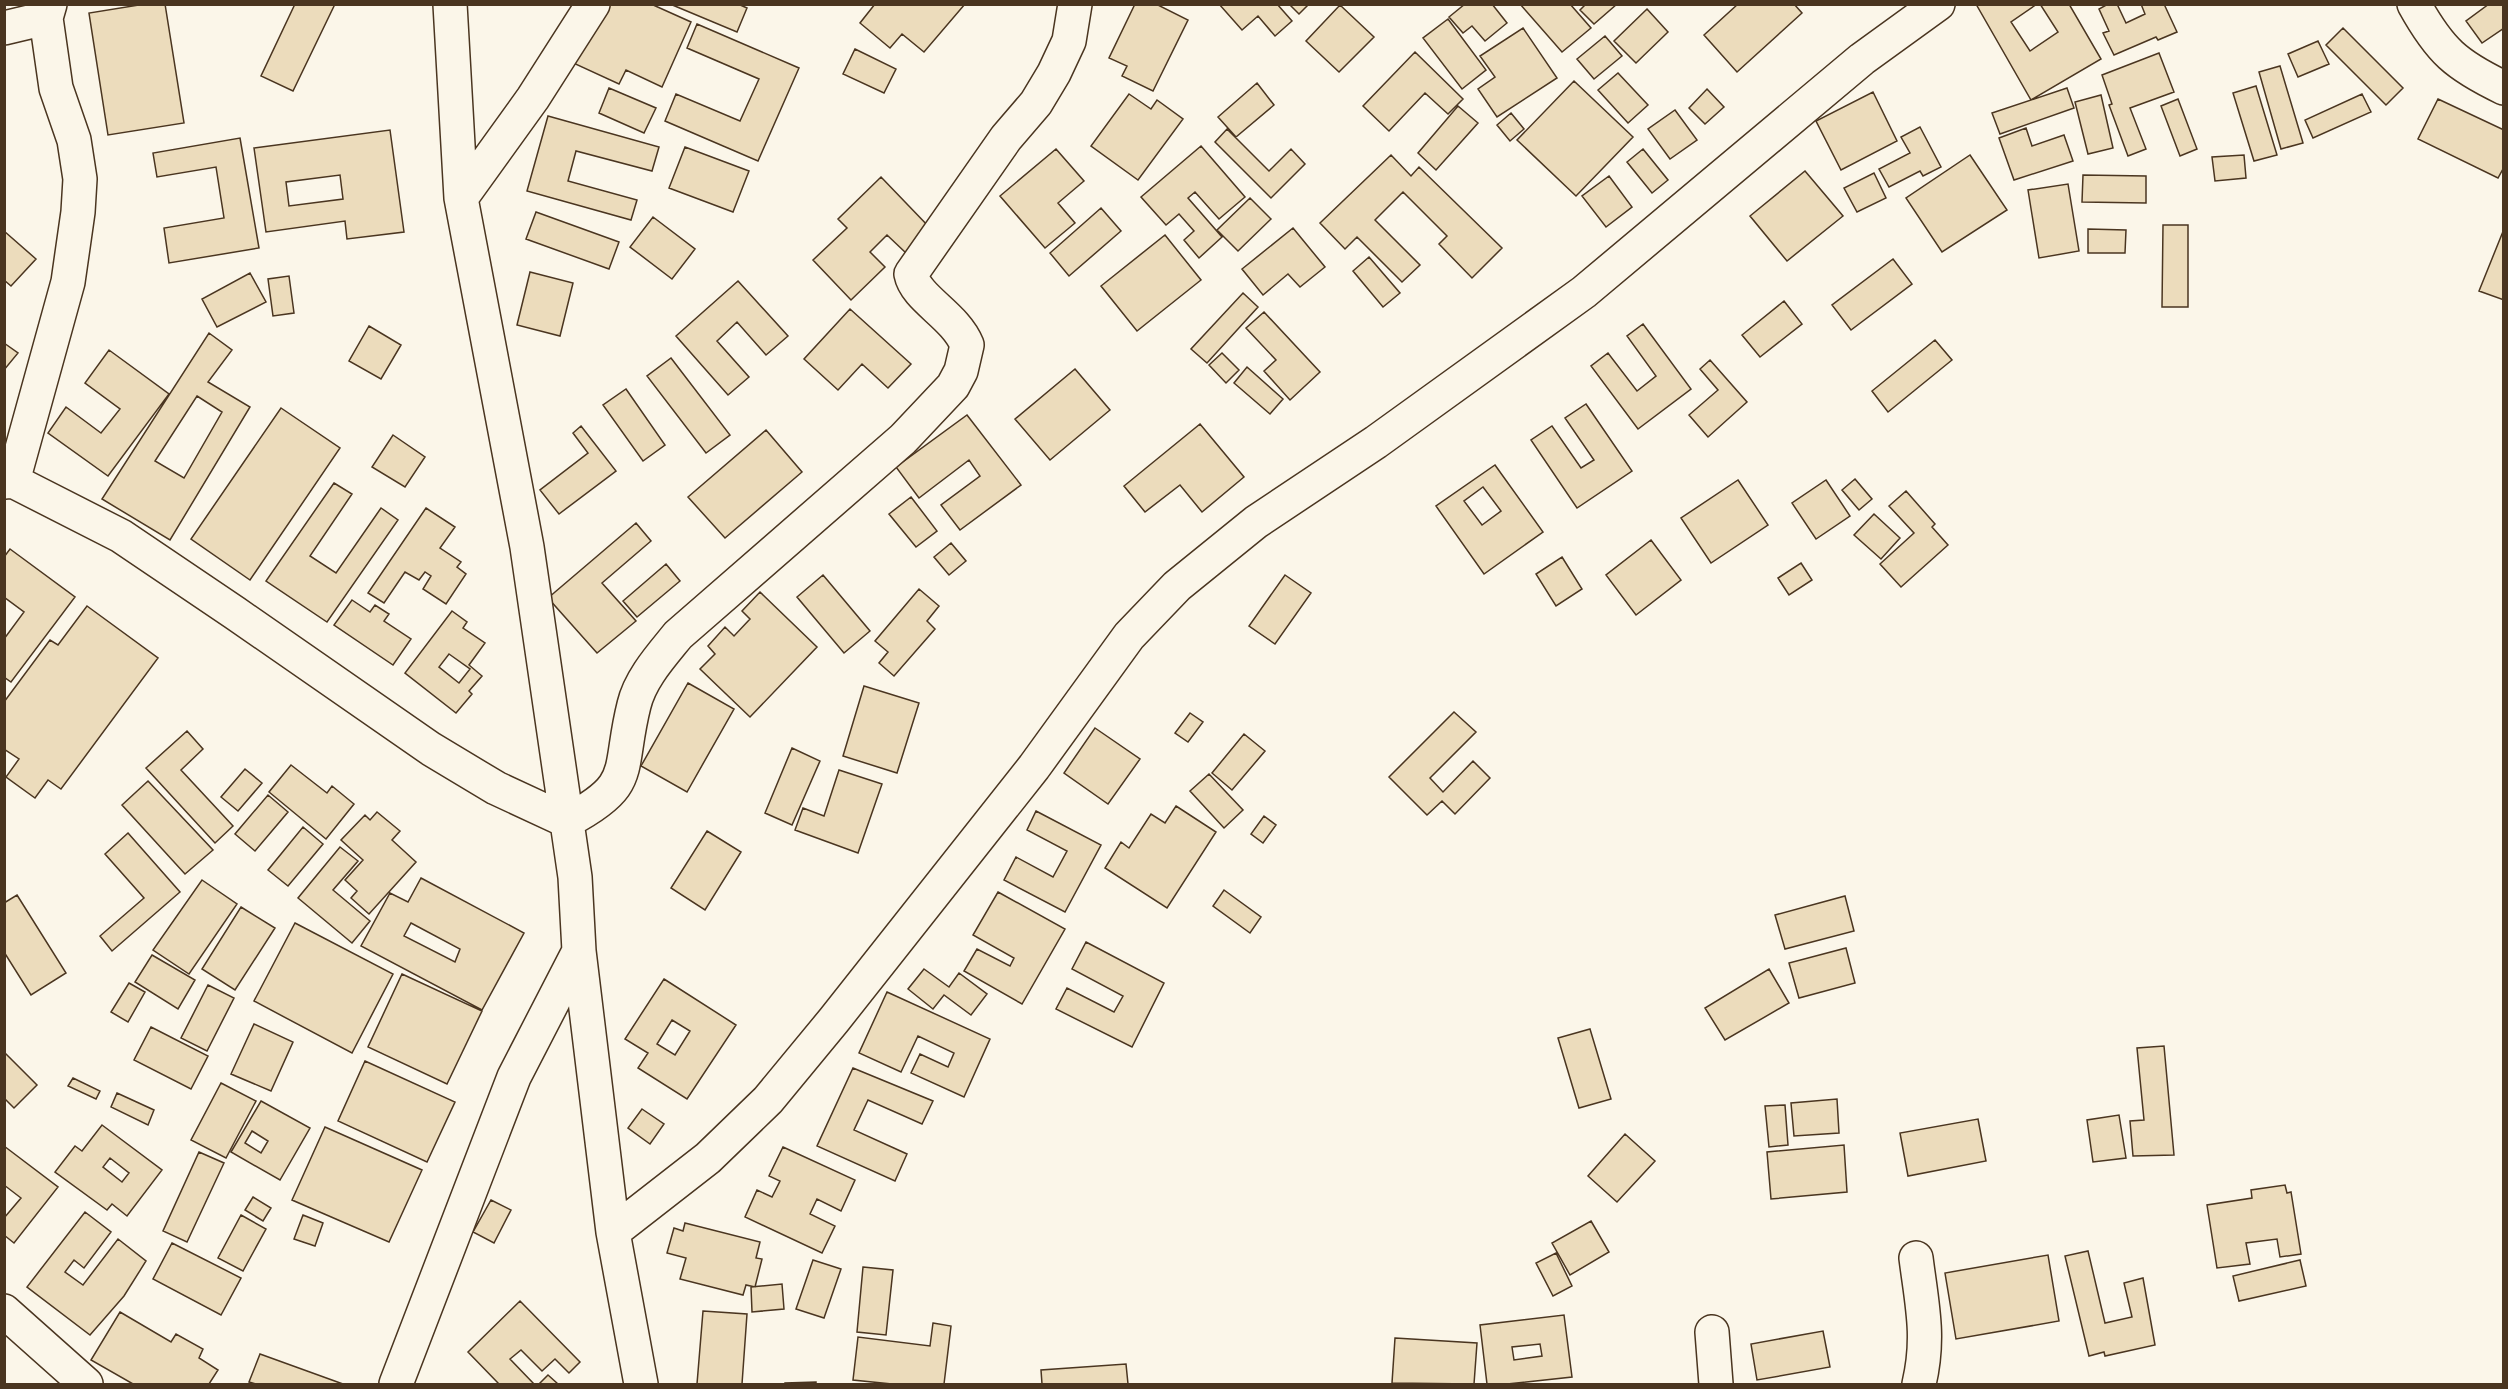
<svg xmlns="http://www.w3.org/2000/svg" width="2508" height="1389" font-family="'Open Sans',sans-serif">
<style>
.building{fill:#ecdcbc;stroke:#4a3520;stroke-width:1.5;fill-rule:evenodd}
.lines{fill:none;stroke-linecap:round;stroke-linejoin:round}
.minor-casing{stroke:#4a3520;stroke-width:36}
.minor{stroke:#fbf6e9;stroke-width:33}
</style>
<rect width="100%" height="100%" fill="#fbf6e9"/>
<path class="building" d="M145,4h20l19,119 -76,12 -19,-122z
M295,4h40l-42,87 -32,-15z
M597,4h54l40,18 -29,65 -36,-17 -7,14 -48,-22z
M670,4h68l9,4 -10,24z
M875,4h90l-41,48 -22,-18 -12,14 -30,-25z
M1135,4h21l32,16 -35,71 -31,-15 5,-10 -18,-8z
M1219,4h58l15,17 -17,15 -17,-20 -16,14z
M1289,4h20l-10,10z
M1465,4h27l15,19 -22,18 -13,-15 -9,7 -14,-16z
M1520,4h50l21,24 -29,24z
M1586,4h31l-23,20 -14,-14z
M1738,4h56l8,9 -65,59 -33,-37z
M1976,4h61l-26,18 19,29 28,-19 -18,-28h29l32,55 -70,41z
M2108,4h9l9,19 19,-9 -4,-10h23l13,28 -19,8 -2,-3 -42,18 -11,-22 6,-2 -10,-22z
M2489,4h15v24l-22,15 -16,-22z
M1340,5l34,32 -35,35 -33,-31z
M1647,9l21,23 -32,31 -22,-22z
M1448,19l38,51 -24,19 -39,-51z
M697,24l102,44 -41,93 -93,-40 11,-27 64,27 19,-42 -72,-31z
M1523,28l34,50 -60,39 -19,-28 17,-12 -15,-21z
M2343,28l60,60 -17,17 -60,-60z
M1605,36l17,20 -28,23 -17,-20z
M2318,41l11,23 -31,13 -10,-23z
M855,49l41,20 -12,24 -41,-19z
M1415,52l48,47 -15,15 -23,-21 -36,38 -26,-25z
M2159,53l15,39 -44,16 16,41 -18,7 -19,-51 3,-1 -10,-29z
M2280,66l23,77 -22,6 -22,-77z
M1618,73l30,32 -20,18 -30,-33z
M1574,81l59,56 -57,59 -59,-56z
M1257,83l17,22 -38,32 -18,-20z
M2256,86l21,69 -23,6 -21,-68z
M609,88l47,20 -12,25 -45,-20z
M2067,88l7,20 -74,26 -8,-21z
M1707,89l17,18 -19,17 -16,-16z
M1873,92l24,49 -56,29 -25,-49z
M1129,94l22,15 6,-9 26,19 -45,61 -47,-34z
M2362,94l9,18 -58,26 -8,-18z
M2101,95l12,53 -25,6 -13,-52z
M2178,99l19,50 -17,7 -19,-50z
M2438,99l66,31v37l-6,11 -80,-39z
M1458,106l20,17 -42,47 -18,-17z
M1675,110l22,30 -27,19 -22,-30z
M1511,113l13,16 -14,12 -13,-16z
M548,116l111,31 -7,24 -76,-20 -8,30 69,19 -6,20 -104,-29z
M1920,127l21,40 -18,9 -3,-5 -31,16 -10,-18 31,-16 -9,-16z
M2026,128l6,18 32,-11 9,26 -59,19 -15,-42z
M1227,129l42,42 22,-22 14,15 -34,34 -56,-56z
M390,130l14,102 -57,7 -2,-18 -79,11 -12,-84zM340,175l3,24 -54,7 -3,-24z
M240,138l19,110 -90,15 -5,-35 60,-10 -8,-51 -59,10 -4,-24z
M1201,146l44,51 -26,22 -24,-27 -7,6 34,39 -23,21 -15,-18 10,-9 -15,-17 -13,11 -25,-28z
M685,147l64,24 -16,41 -64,-24z
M1056,149l28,32 -26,22 17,20 -30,25 -45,-52z
M1643,149l25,31 -16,13 -25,-31z
M1391,155l20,21 8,-9 83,81 -30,30 -33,-34 8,-8 -44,-44 -28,28 45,45 -18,17 -45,-45 -12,12 -25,-26z
M1970,155l37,55 -65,42 -36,-54z
M2244,155l2,23 -31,3 -3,-24z
M1805,171l38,45 -56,45 -37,-45z
M1874,173l12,25 -29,14 -13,-24z
M2083,175l63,1v27l-64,-1z
M1609,176l23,31 -26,20 -24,-31z
M881,177l50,52 -25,24 -19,-18 -17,17 15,15 -34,33 -38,-40 34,-32 -9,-9z
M2068,184l11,67 -40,7 -11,-68z
M1250,198l21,21 -33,32 -21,-21z
M1101,208l20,23 -52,45 -19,-23z
M536,212l83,30 -10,27 -83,-30z
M653,217l42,32 -23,30 -42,-32z
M2163,225h25v82h-26z
M1293,228l32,39 -25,20 -12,-13 -25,21 -21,-26z
M2088,229l38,1 -1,23h-37z
M2504,229v71l-25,-9z
M4,231l32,28 -25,27 -7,-6z
M1165,235l36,45 -64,51 -36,-45z
M1369,257l31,36 -17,14 -30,-36z
M1893,259l19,25 -61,46 -19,-25z
M530,272l43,11 -13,53 -43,-11z
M250,273l16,29 -49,25 -15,-28z
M289,276l5,37 -21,3 -5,-37z
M738,281l50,55 -22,19 -29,-33 -20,19 32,36 -21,18 -52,-59z
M1243,293l15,14 -51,56 -16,-14z
M1784,301l18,23 -42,33 -18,-22z
M850,309l61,55 -23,24 -26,-24 -24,26 -34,-31z
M1264,312l56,60 -30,28 -26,-29 12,-11 -30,-32z
M1643,324l48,65 -53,40 -47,-63 17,-13 29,38 19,-15 -29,-40z
M369,326l32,19 -20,34 -32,-18z
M209,333l23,17 -24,32 42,25 -80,133 -68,-41zM197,396l25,16 -38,66 -29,-17z
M1935,340l17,20 -64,52 -16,-21z
M4,343l14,10 -14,17z
M109,350l60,44 -61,82 -60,-43 18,-26 35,26 19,-24 -35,-26z
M1222,353l17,17 -13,13 -17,-18z
M671,358l59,77 -24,18 -59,-77z
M1710,360l37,42 -39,35 -19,-22 29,-25 -18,-21z
M1247,367l36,32 -13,15 -36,-31z
M1075,369l35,41 -60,50 -35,-41z
M626,389l39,56 -22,16 -40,-56z
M1586,404l46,67 -55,37 -46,-68 21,-14 29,42 13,-8 -29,-42z
M281,408l59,40 -90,132 -59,-41z
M967,415l54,70 -61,45 -19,-25 39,-29 -11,-16 -50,38 -23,-31z
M1200,424l44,53 -42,35 -22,-27 -35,27 -21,-26z
M581,426l35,45 -57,43 -19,-24 48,-37 -15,-20z
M766,430l36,42 -77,66 -37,-41z
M393,435l32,22 -20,30 -33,-20z
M1495,465l48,67 -59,42 -48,-68zM1483,487l18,24 -19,14 -18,-24z
M1855,479l17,20 -13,11 -17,-20z
M1738,480l30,45 -57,38 -30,-45z
M1826,480l24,36 -34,23 -24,-36z
M334,483l18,11 -42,62 26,17 45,-65 17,12 -71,102 -61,-41z
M1906,491l29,33 -3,3 16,18 -47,42 -21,-23 34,-31 -25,-27z
M911,497l26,34 -21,16 -27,-33z
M426,508l29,19 -15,21 21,14 -4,5 9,7 -20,30 -23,-15 8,-13 -6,-4 -6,8 -14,-8 -21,31 -16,-10z
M1874,514l26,24 -19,21 -27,-24z
M636,523l15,18 -49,42 34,38 -39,32 -49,-55z
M1651,540l30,40 -45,35 -30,-40z
M951,543l15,18 -17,14 -15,-18z
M10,549l65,48 -64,85 -7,-5v-38l20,-27 -20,-15v-40z
M1562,557l20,32 -26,17 -20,-32z
M1801,563l11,17 -23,15 -11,-17z
M666,564l14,17 -43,36 -14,-16z
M823,575l47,56 -26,22 -47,-56z
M1285,575l26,18 -36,51 -26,-18z
M919,589l20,17 -12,15 8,8 -41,47 -15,-13 9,-11 -13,-11z
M760,592l57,55 -67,70 -50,-48 15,-15 -7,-8 17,-19 9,9 16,-17 -8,-8z
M352,600l18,12 5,-7 14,9 -5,7 27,18 -18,26 -59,-40z
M87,606l71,52 -97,131 -13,-9 -13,18 -29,-21 13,-18 -15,-10v-47l46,-62 8,5z
M452,611l15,11 -4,6 22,15 -16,22 13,11 -13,15 3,3 -16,19 -51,-40zM449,654l21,15 -11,14 -20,-16z
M688,683l46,26 -47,83 -46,-26z
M864,686l55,17 -22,70 -54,-17z
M1454,712l22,20 -46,46 13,14 30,-31 17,17 -35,36 -13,-13 -15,14 -38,-38z
M1190,713l13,9 -15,20 -13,-9z
M1095,728l45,31 -32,45 -44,-31z
M187,731l16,18 -22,21 52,56 -18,17 -69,-75z
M1244,734l21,17 -33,39 -20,-17z
M792,748l28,13 -28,64 -27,-12z
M291,765l36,28 5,-7 22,18 -28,35 -57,-47z
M245,769l17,14 -24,28 -17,-14z
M839,770l43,14 -24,69 -63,-23 8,-22 21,8z
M1209,774l34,36 -19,18 -34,-37z
M148,781l65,69 -28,24 -63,-69z
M268,795l20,17 -33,39 -20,-17z
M1176,806l40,26 -49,76 -62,-40 16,-26 8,6 22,-34 14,9z
M1036,811l65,34 -36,67 -61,-32 12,-23 37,20 14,-26 -40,-21z
M377,812l23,19 -8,9 24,22 -47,52 -18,-16 6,-7 -12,-11 18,-20 -22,-20 24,-25 5,5z
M1264,816l12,9 -13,18 -12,-9z
M303,827l20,17 -35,42 -20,-16z
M707,831l34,21 -36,58 -34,-22z
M128,833l52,59 -68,59 -12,-15 44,-38 -39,-44z
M340,847l18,14 -25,29 37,31 -18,22 -54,-45z
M421,878l103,55 -42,77 -121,-64 29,-53 18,9zM411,923l49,26 -5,13 -51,-26z
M202,880l35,24 -48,70 -36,-24z
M1224,890l37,27 -11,16 -37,-27z
M998,892l67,37 -43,75 -58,-33 13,-22 33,17 4,-8 -41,-23z
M17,895l49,78 -35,22 -27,-43v-49z
M1845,896l9,35 -69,18 -10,-34z
M241,907l34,21 -40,62 -33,-21z
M295,923l98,51 -41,79 -98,-52z
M1086,942l78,41 -32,64 -76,-38 11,-21 47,24 9,-16 -51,-27z
M1846,948l9,35 -56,15 -10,-35z
M152,955l43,25 -17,29 -43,-27z
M924,969l25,18 10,-14 28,21 -16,21 -27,-20 -11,14 -25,-20z
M1769,969l20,34 -64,37 -20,-32z
M402,974l80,37 -35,73 -79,-37z
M664,979l72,46 -49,74 -49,-31 10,-15 -23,-14zM672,1020l18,11 -15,24 -18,-11z
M129,983l16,9 -17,30 -17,-10z
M208,985l26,13 -27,53 -26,-13z
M887,992l103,47 -26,58 -53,-24 9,-19 28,13 6,-14 -36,-17 -17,36 -42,-19z
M254,1024l39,18 -22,49 -40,-17z
M151,1027l57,29 -17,33 -57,-29z
M1590,1029l21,70 -32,9 -21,-70z
M2164,1046l10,109 -41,1 -3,-35 14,-1 -7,-72z
M4,1052l33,33 -23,23 -10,-10z
M365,1061l90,41 -28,60 -89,-41z
M853,1068l80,33 -11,23 -54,-24 -14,30 53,24 -12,27 -78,-35z
M73,1078l27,13 -4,8 -28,-13z
M221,1083l35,18 -30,57 -35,-18z
M117,1093l37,17 -6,15 -37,-18z
M1837,1099l2,34 -45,3 -3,-33z
M261,1101l49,27 -30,52 -49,-28zM252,1131l16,10 -7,12 -16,-10z
M1785,1105l3,40 -19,2 -4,-41z
M642,1109l22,15 -14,20 -22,-16z
M2119,1115l7,43 -33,4 -6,-42z
M1978,1119l8,42 -78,15 -8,-43z
M102,1125l60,45 -35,46 -15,-12 -5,6 -52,-38 20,-26 7,5zM110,1158l19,15 -7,9 -19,-15z
M325,1127l97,43 -33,72 -97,-42z
M1625,1134l30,27 -38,41 -29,-26z
M1844,1145l3,47 -76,7 -4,-47z
M4,1146l54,41 -44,56 -10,-8v-17l17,-20 -17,-13z
M783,1147l72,33 -14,31 -24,-12 -7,15 25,12 -13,27 -77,-36 12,-27 15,7 8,-16 -11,-5z
M199,1152l25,11 -37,79 -24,-11z
M2285,1185l2,8 4,-1 10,62 -21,3 -3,-18 -31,4 4,21 -33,4 -10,-63 45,-7 -1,-8z
M253,1197l18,11 -8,13 -18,-11z
M491,1200l20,10 -17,33 -21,-11z
M85,1212l26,20 -27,36 -10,-8 -9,12 18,13 35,-46 28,22 -22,35 -34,39 -63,-48z
M241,1215l25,14 -23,42 -25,-13z
M303,1215l20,8 -8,23 -21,-7z
M1591,1221l18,31 -39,23 -18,-32z
M685,1223l75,19 -4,16 6,1 -7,28 -9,-2 -3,10 -63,-16 6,-21 -19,-5 7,-25 9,3z
M172,1243l69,35 -20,37 -68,-36z
M2088,1251l17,72 27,-6 -8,-34 19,-5 12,67 -50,11 -1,-4 -15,4 -24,-100z
M1556,1253l16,33 -19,10 -17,-33z
M2048,1255l11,66 -103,18 -11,-66z
M813,1260l28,9 -17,49 -28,-9z
M2300,1260l6,26 -67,15 -6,-25z
M863,1267l30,3 -7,65 -29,-3z
M782,1284l2,25 -32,3 -1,-25z
M520,1301l60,61 -11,11 -14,-14 -13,12 -21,-21 -11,9 24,25h-35l-31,-32z
M703,1311l44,3 -5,70h-45z
M120,1312l51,30 5,-8 27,15 -4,9 19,12 -9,14h-76l-42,-24z
M1564,1315l8,62 -65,7h-20l-7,-59zM1540,1344l2,12 -28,4 -2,-13z
M933,1323l18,3 -7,58h-52l-39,-4 5,-43 72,9z
M1823,1331l7,36 -73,13 -6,-36z
M1395,1338l82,5 -3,41 -82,-1z
M260,1354l83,30h-87l-7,-2z
M1126,1364l2,20h-86l-1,-14z
M548,1375l10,9h-19z
M816,1382v2h-31v-1z"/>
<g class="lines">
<g class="minor-casing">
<path id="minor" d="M450,4l11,194 66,349 48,330 4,74 34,281 28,152
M2414,4c26,47 42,61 90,84
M4,28l42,-10
M461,198l72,-100 60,-94
M13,481l55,-199 10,-70 2,-33 -6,-39 -18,-52 -10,-70 4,-14
M4,482l9,-1 108,55 114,77 196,136 65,39 71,33c70,-37 50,-49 67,-116 6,-26 27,-49 44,-70l225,-196 50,-53 8,-15 6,-26c-12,-30 -51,-46 -56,-71l95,-136 30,-35 18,-30 15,-32 6,-37
M613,1232l95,-74 60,-58 66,-80 200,-253 95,-131 48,-50 79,-64 120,-80 208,-150 278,-233 76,-55
M1916,1258c6,47 14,79 3,126
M4,1311l82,73
M1712,1332l4,52
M396,1384l118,-307 65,-126"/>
</g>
<use href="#minor" class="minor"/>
</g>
<rect width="2508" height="1389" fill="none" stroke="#4a3520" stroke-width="12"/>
</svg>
